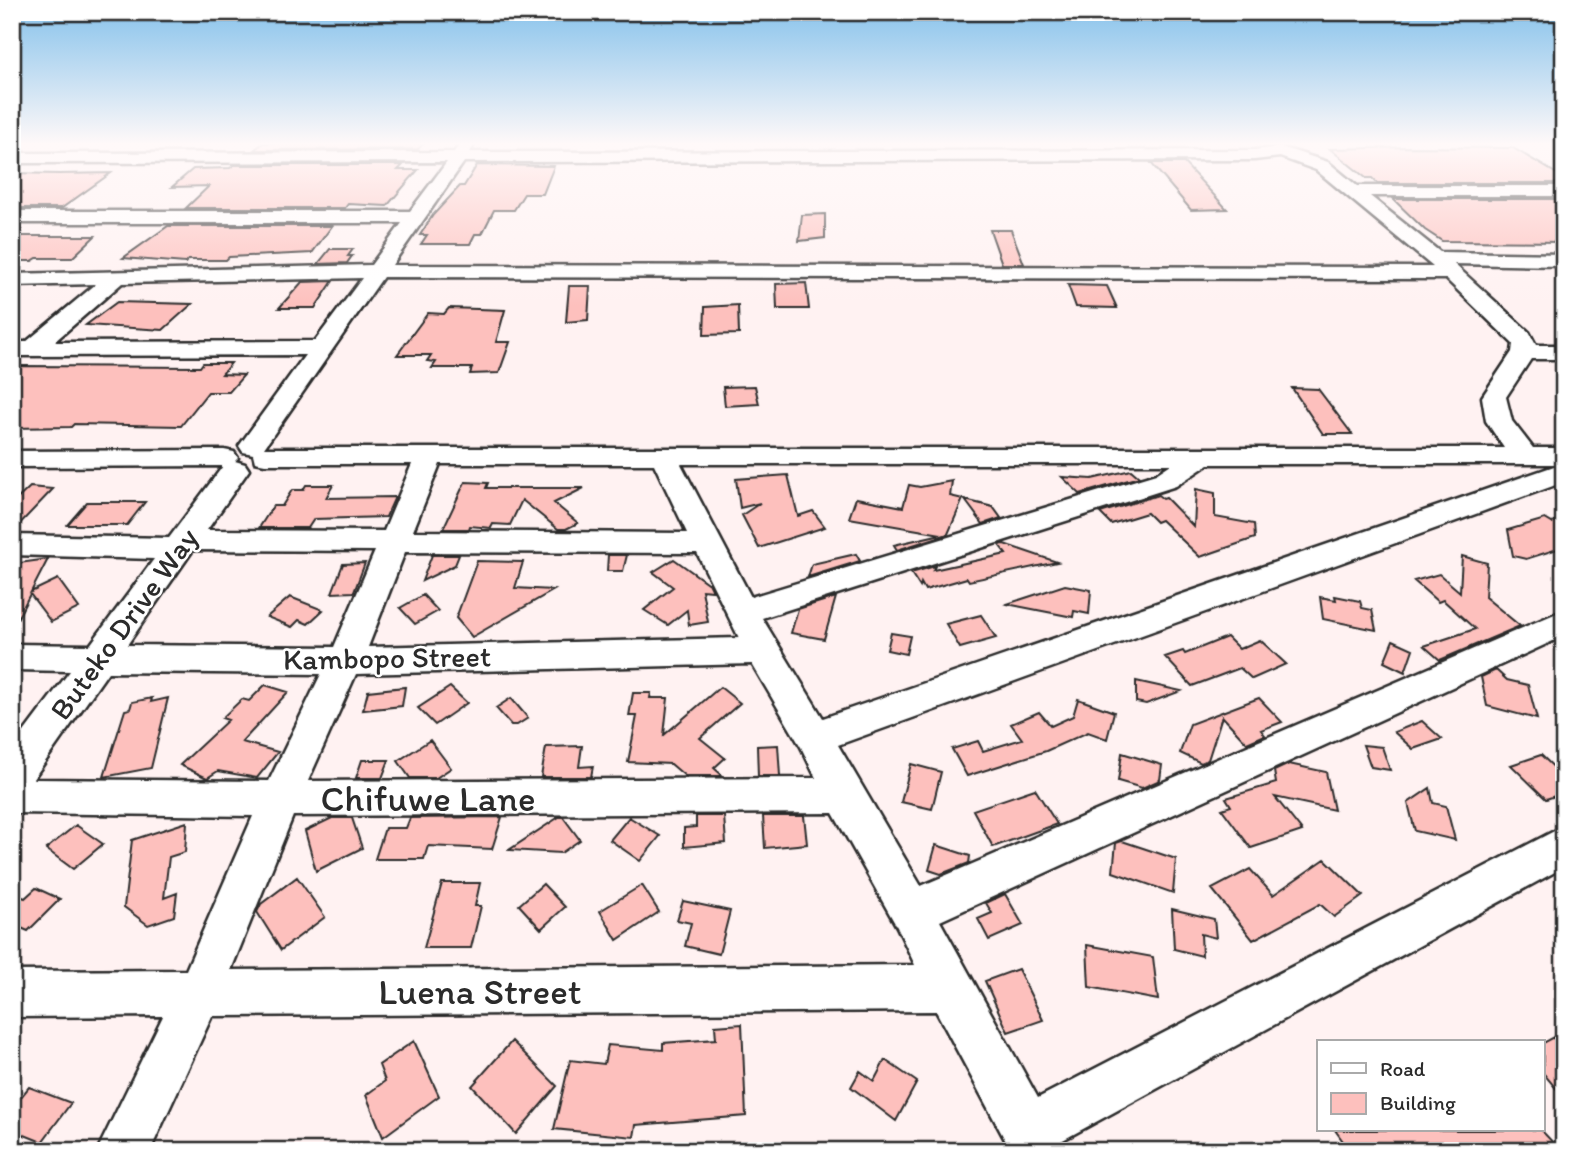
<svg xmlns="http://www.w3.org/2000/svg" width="1576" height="1163" font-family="Itim,sans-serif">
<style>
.building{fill:#fdc0bd;stroke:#2b2b2b;stroke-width:2}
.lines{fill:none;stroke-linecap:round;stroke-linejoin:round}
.minor-casing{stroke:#2b2b2b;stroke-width:5}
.minor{fill:#fff;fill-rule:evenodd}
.labels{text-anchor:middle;stroke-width:5;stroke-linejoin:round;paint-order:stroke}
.street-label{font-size:30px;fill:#2b2b2b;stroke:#fff}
.near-street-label{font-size:37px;fill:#2b2b2b;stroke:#fff}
</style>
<rect width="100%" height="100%" fill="#fff2f2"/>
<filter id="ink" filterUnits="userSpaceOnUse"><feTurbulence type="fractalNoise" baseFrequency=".0143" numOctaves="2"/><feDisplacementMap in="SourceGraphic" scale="14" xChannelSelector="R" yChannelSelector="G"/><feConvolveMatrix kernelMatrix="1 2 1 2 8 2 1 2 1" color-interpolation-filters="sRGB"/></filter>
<g filter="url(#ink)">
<path class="building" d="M263,143h161l-6,6 -164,1z
M1410,147l103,1 51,30v5h-187l-5,-5h-6l-36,-29z
M1151,163h33l43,46 -36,1z
M234,165h169l-5,5h20l-31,36 -39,-2 -3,4h-159l23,-22 -37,1 21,-18 37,-1z
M477,165l77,1 -11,28h-19l-10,16h-20l-12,24h-7l-5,10h-49l6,-9h-7l13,-20 27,-29h4z
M12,173l47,1 52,-1 -49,35h-50z
M1393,199h171v43l-122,-1 -17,-11z
M825,214v24l-26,3 3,-26z
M168,226h164l-20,27 -83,4 -3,3h-38l-3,3 -62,-5z
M990,230h21l13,34h-22z
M12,236h83l-23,22h-35l-5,3h-20z
M330,249h23l-5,7h4l-5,7 -29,1z
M333,281l-18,27h-36l23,-26z
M806,283l3,26h-32l-1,-25z
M1068,285l39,1 10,22 -41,-1z
M569,286h21l-2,34 -22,2z
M117,302l75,2 -29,26 -77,-5z
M738,305l1,29 -35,1 1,-28z
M449,308l56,2 -9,32h14l-11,31 -29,1 2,-6h-40l4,-6 -9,-1 4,-6h-34l31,-42 16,1z
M203,363h28l-9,11 22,1 -15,17h-21l-27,34 -107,-2 -3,3 -59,1v-54l10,-8 178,1z
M755,386l4,18 -34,2 -2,-19z
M1292,388l26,1 34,45h-29z
M1131,470l8,7 -59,17 -18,-17 30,2z
M788,475l10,41 15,-5 12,16 -66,21 -17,-33 18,-12 -20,5 -4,-29z
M952,481l-2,15 13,3 -15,35 -51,16 -3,-5 47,-11 -92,-16 7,-20 47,9 6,-22 11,2z
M465,482l23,1 -2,5h98l-30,15 24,20 -12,6h-8l-36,-29 -12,25 -17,-1 -2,4 -21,-2 -1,3h-26z
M306,485h27l-7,13 69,-1 -9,20 -72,2 -6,9h-49l14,-22h9l10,-16h11z
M30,487l23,2 -41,43v-28z
M1196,489l19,4v24l39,7 1,14 -55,19 -39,-37 -5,2 -9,-9 -36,11 -11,-11 58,-18 5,4 3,-1 28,29z
M965,500l28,7 8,11 -18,6z
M87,502h58l-18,23h-60z
M1564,516v31l-38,12 -13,-3 -5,-26 37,-11 7,4z
M1004,544l53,18 -88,19 -2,-3 -42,12 -4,-7 -1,4 -9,-14 24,-7 -2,4 73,-16 -7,-9z
M856,554l4,7 -52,16 4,-13z
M432,555h27l-4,10 -33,16z
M608,555h19l-4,16h-16z
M1462,556l25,7 -2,34 35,29 -80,34 -16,-14 51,-17 -32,-29 -5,2 -24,-21 25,-7 21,18z
M48,559l-17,33 27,-13 21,29 -28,14 -21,-28 -18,35v-65z
M674,559l36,26 3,6 -11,-1 6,32 -19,3 -2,-15 -19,15 -24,-15 29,-23 -20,-15z
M477,561l46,1 -8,26 39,2 -82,47 -16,-19z
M365,563l-11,29 -22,1 11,-29z
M1065,585l26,5 -2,24 -15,-3 -1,6 -66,-13z
M423,595l15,16 -23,13 -15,-16z
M1335,596l25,5 2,7 10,2 4,20 -53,-11 -3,-22 16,3z
M290,597l33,13 -15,14 -9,-4 -7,7 -25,-10z
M836,597l-12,42 -33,-6 7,-24z
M981,615l15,23 -36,10 -14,-24z
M891,633l19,3 -4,18 -19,-4z
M1227,637l12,12 21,-9 26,24 -34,15 -12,-11 -48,18 -27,-29 18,-6 2,3z
M1393,640l20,9 -8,23 -21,-10z
M1496,670l11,10 21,5 9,34 -50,-13 -6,-29z
M1136,681l45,10 -35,13 -10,-2z
M265,685l23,7 -46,50 36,10 -21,26 -39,-7 -11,7 -27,-13 48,-45 -6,-2 20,-19 7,2z
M405,687l-3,19 -39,4 5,-19z
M450,687l17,16 -32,22 -17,-17z
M720,687l20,16 -40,35 25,20 -11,10 9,8h-38l-14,-12 -43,-2 9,-46h-8l4,-23h18l-1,5h18l-4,37z
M152,698l-1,4 17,-4 -17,70 -47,9 21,-67 5,-1 2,-7z
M511,698l17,20 -11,7h-6l-15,-17z
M1259,698l23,24 -21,8 4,5 -18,8 -25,-27 -14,44 -7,3 -21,-10 10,-29z
M1078,699l36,13 -7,27 -19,-7 -42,19 -79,25 -15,-27 26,-8 5,10 39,-12 -11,-15 28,-12 12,14 22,-10z
M1422,721l20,18 -29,10 -19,-17z
M430,740l21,28 -15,10h-26l-12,-17z
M778,745l2,31h-22l-1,-30z
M1363,745l19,2 8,23 -19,-3z
M582,746l-3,21 14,-1 -2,11h-50l5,-30z
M1122,753l40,12 -2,15 -18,8 -24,-7z
M1541,755l23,22v16l-18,6 -35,-34z
M362,760h27l-7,18h-26z
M911,764l30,8 -9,37 -31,-7z
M1289,764l37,8 8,38 -59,-13 27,34 -51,17 -29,-39 9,-3 -5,-8 50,-15 -2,-12z
M1430,788l3,15 13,3 9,34 -40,-9 -7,-28z
M1035,789l22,35 -64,23 -20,-37z
M696,816h28l2,27 -42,4v-19l12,-1z
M763,816h41l3,28 -42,4z
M502,817l-10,32 -64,-3 -4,13h-49l10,-31h21l4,-10z
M559,817h4l17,23 -19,13 -52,-3z
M629,817l31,19 -20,25 -30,-21z
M332,818h20l10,30 -46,23 -11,-40z
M187,822l-2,30 -16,5 -5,41 13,-5 -3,23 -26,9 -24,-18 8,-67z
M76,825l27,19 -30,25 -27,-20z
M1122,841l54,18 -3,34 -60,-21 3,-29z
M936,845l34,11 -1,7 -28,11 -12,-4z
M1325,859l38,37 -29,21 -14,-13 -67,36 -41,-51 38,-20 23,26z
M297,877l28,40 -44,33 -24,-38 4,-8z
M442,883h38l-5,23h6l-10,42h-47z
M543,884l22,23 -24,22 -22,-24z
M642,885l17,27 -42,28 -17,-29z
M36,888l24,11 -32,32 -16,-7v-31l13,5z
M1005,894l18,31 -34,15 -11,-21 14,-6 -6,-10z
M683,901l47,10 -11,43 -34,-8 6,-23 -14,-3z
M1172,909l42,10 2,19 -15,-4 1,22 -28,-7z
M1087,945l66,12 5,43 -69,-13z
M1018,969l25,51 -35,12 -23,-51z
M742,1024l4,92 -110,9 -2,12 -80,-8 16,-69 34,4 4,-19 55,5v-7l53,-4 -1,-13z
M1564,1032v66l-21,-25v-30z
M414,1041l25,55 -56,41 -17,-42 19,-14 -6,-16z
M512,1041l45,45 -41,48 -44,-48z
M885,1060l32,22 -21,39 -45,-34 9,-16 14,10z
M29,1087l42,16 -29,39 -30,-12v-22z
M1335,1130h206l20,21h-211z"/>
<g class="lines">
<g class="minor-casing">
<path id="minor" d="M461,143h14l-5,9 784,-2 27,-3 47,15 29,24h207v10h-194l70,56 124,2v12l-110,-2 75,68 7,13h28v14h-33l-25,38 6,24 21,27h31v34l-726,263 83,141 643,-276v26l-624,285 98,177 526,-272v41l-503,274 4,10h-54l-75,-140 -724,5 -62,135h-53l66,-135 -151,1v-46l174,-1 67,-154 -241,-3v-65l58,-77 -58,-1v-26l78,1 64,-86 -142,-4v-20l157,3 54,-72 -211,1v-16l212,-1 10,2 4,6 -3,3 10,3 4,6 -42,60 177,1 28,-67h-147l-10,-2 -2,-8 -10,-2 -4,-6 66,-91 -293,1v-14h14l70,-58 -84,2v-12l359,-9 31,-42h-390v-12h398l37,-49 -435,1v-10l442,-1zM1280,157l36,13 117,97 -1041,-2 72,-103 790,-2zM383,277l1063,2 67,65 -1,8 -30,45 4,24 18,27h-1240zM362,278l-47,63 -261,1 68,-59zM440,464h214l33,69 -274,-2zM681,464h490l-15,10 -405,123zM1209,464h351l-737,254 -61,-100 414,-132zM193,550l182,1 -41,96 -207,-2zM405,552l292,1 42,85 -371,9zM752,664l49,83 15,31 -508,3 48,-107zM108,672l213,2 -52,107 -236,-2zM833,813l64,114 18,38 -684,5 62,-154z"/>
</g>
<use href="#minor" class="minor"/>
</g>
</g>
<linearGradient id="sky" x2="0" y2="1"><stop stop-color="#84c1eb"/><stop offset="0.47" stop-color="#fff9f9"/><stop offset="1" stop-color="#fff9f9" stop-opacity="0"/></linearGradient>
<rect width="1576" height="306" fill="url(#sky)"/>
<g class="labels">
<g class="street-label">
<text transform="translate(124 624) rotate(-54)" y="10">Buteko Drive Way</text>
<text transform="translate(387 658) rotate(-1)" y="10">Kambopo Street</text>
</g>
<g class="near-street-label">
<text x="428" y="811">Chifuwe Lane</text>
<text x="480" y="1004">Luena Street</text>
</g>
</g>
<rect width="1576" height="1163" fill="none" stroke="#fff" stroke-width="42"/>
<rect x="21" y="21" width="1534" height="1121" fill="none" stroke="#2b2b2b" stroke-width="2.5" filter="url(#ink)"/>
<rect x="1317" y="1040" width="228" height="91" fill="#ffffff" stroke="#aaaaaa" stroke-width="2"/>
<rect x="1331" y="1063" width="35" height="10" fill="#ffffff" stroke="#aaaaaa" stroke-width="2"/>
<text x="1380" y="1076" font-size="21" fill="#2b2b2b">Road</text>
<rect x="1331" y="1093" width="35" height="21" fill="#fdc0bd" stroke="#aaaaaa" stroke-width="2"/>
<text x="1380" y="1110" font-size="21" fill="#2b2b2b">Building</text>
</svg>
